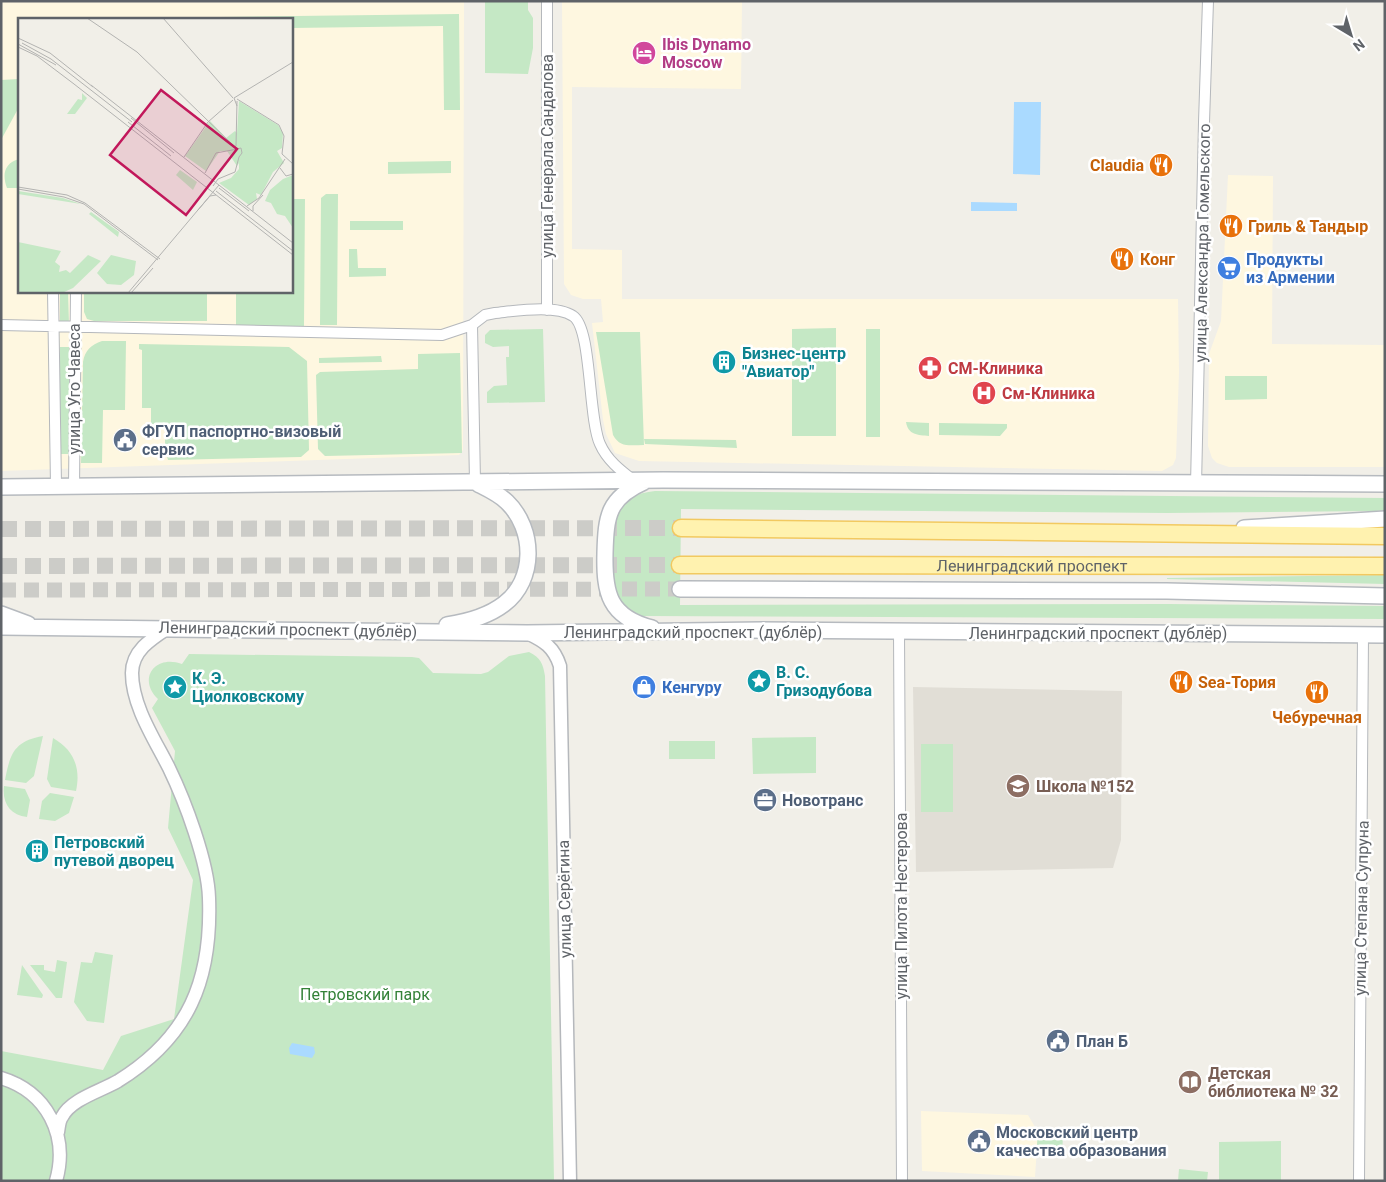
<svg xmlns="http://www.w3.org/2000/svg" width="1386" height="1182" font-family="Roboto,sans-serif">
<style>
.commercial{fill:#fef7e0;fill-rule:evenodd}
.education{fill:#e1ded6}
.green{fill:#c5e8c5}
.water{fill:#aadaff}
.lines{fill:none;stroke-linecap:round;stroke-linejoin:round}
.secondary-tunnel{stroke:#ccccc8;stroke-width:15;stroke-dasharray:15 8;stroke-linecap:butt}
.primary-tunnel{stroke:#ccccc8;stroke-width:16;stroke-dasharray:16 8;stroke-linecap:butt}
.minor-casing{stroke:#b5b8bc;stroke-width:12}
.tertiary-casing{stroke:#b5b8bc;stroke-width:15}
.secondary-casing{stroke:#b6babf;stroke-width:18}
.primary-casing{stroke:#f2c960;stroke-width:19}
.minor{stroke:#fff;stroke-width:10}
.tertiary{stroke:#fff;stroke-width:12}
.secondary{stroke:#fff;stroke-width:15}
.primary{stroke:#fff2af;stroke-width:16}
.labels{text-anchor:middle;stroke-width:5;stroke-linejoin:round;paint-order:stroke}
.hotel-label{font-size:16px;font-weight:bold;fill:#b23c85;stroke:#fff;text-anchor:start}
.street-label{font-size:16px;fill:#5f6368;stroke:#fff}
.food-label{font-size:16px;font-weight:bold;fill:#c56008;stroke:#fff;text-anchor:start}
.shop-label{font-size:16px;font-weight:bold;fill:#366cbe;stroke:#fff;text-anchor:start}
.culture-label{font-size:16px;font-weight:bold;fill:#0d838f;stroke:#fff;text-anchor:start}
.health-label{font-size:16px;font-weight:bold;fill:#be3a42;stroke:#fff;text-anchor:start}
.service-label{font-size:16px;font-weight:bold;fill:#4e5e75;stroke:#fff;text-anchor:start}
.education-label{font-size:16px;font-weight:bold;fill:#785e54;stroke:#fff;text-anchor:start}
.park-label{font-size:16px;fill:#348238;stroke:#fff}
.inset-road{fill:none;stroke:#b3b3b1;stroke-width:1}
.view{fill:#c2185b;fill-opacity:0.15;stroke:#c2185b;stroke-width:2.5}
.inset-edge{fill:none;stroke:#5f6368;stroke-width:2.5}
</style>
<rect width="100%" height="100%" fill="#f1efe8"/>
<path class="commercial" d="M1,1h463l-1,449 -4,5 -458,16zM19,19h272v272h-272z
M562,1h180l-1,88 -169,-2v162l50,1v49h556l1,73 -3,86 -3,7 -11,6 -523,-10 -24,-8 -9,-19 -3,-14 -11,-97 11,-1 -2,-23h-18l-12,-4 -7,-11z
M1228,175l45,1 -1,168 113,1v122h-156l-12,-4 -5,-5 -4,-12 1,-92 12,-33z
M921,1111l107,4 10,17 -3,45 -113,-6z"/>
<path class="education" d="M913,687l209,4 -1,149 -8,28 -197,4z"/>
<path class="green" d="M485,1h43v9l5,8v30l-5,26 -43,-1z
M459,14l1,96h-16l-1,-84 -152,2v-9l-72,-2z
M19,79v28l-18,33v-60z
M19,159v29h-12c-5,-13 -3,-25 12,-29z
M451,161v12l-63,1v-12z
M326,194h12l-1,131h-17l1,-127z
M291,199h14l-1,127h-68v-35h55z
M350,221h53v9h-53z
M349,249h8l1,19h28v8l-37,1z
M60,291h8l1,33h-9z
M84,291h123v30h-113l-7,-2 -3,-7z
M836,328v108h-44v-107z
M543,329l2,73 -58,1v-11l7,-6 13,-1 -1,-28h3v-11l-16,1 -8,-4v-8l5,-5z
M866,329h14v108h-14z
M596,332h44l4,113c-14,0 -24,3 -31,-10z
M102,341h24l-1,69h-22l-1,53h-21l2,-101c2,-12 8,-17 19,-21z
M139,344l150,3 18,14 2,89 -8,7 -133,3 -3,-10v-25l-14,-1v-16h-9v-58l-3,-1z
M60,347h9v107h-9z
M460,353l2,100 -137,3 -7,-7 -2,-74 4,-3 98,-3v-15z
M381,356l1,6 -63,1v-5z
M1225,376h42v23l-42,1z
M906,422l23,1v13c-11,-1 -21,-1 -23,-14z
M939,423l68,1v4l-7,8 -61,-1z
M644,439l92,1 1,8 -92,-4z
M655,491l730,7v12l-9,1 -209,2 -486,-4 -1,96 488,-1 217,2v13l-743,-3c-10,-4 -18,-8 -24,-18 -7,-12 -5,-25 -5,-38 0,-34 -1,-65 42,-69z
M1385,575v9l-218,-5v-1z
M529,652c12,6 14,12 16,24l9,505h-553v-130l102,19 18,-34 53,-17 19,-139 -25,-52 7,-77 -23,-43 6,-9c-21,-20 -3,-45 24,-35l7,-10 223,3 7,1 14,15 48,1 7,-2 21,-16z
M43,736l-9,40 -8,7 -21,-3c5,-26 9,-39 38,-44z
M816,737v36l-63,1 -1,-36z
M53,738c21,12 28,30 23,53l-25,-4 -4,-8z
M669,741h46v18h-46z
M921,744h32v68h-32z
M4,786l21,3 5,11 -3,17c-17,-2 -25,-14 -23,-31z
M50,793l24,4 -5,16 -14,8 -16,-2 3,-18z
M95,952l18,3 -9,68 -17,-2 -13,-19 7,-40 11,1z
M57,960l10,2 -5,36h-6l-26,-33h14v5l11,2z
M22,965l21,30 -1,3 -25,-3z
M1038,1132l25,2 -1,24 -26,-2z
M1281,1141v40h-62v-39z
M1179,1169l29,3 -1,9h-29z"/>
<path class="water" d="M1014,102h27l-1,73 -27,-1z
M971,202l46,1v8h-46z
M292,1043l22,4 1,6 -3,5 -22,-4 -1,-6z"/>
<g class="lines">
<path class="secondary-tunnel" d="M1,590l679,-1"/>
<path class="primary-tunnel" d="M1,529l680,-1
M1,566l679,-1"/>
<g class="minor-casing">
<path id="minor" d="M547,1v309
M53,291l3,195
M1,325l441,10 30,-10 13,-10 10,-2c20,-2 61,-9 78,3 19,12 15,102 27,128 7,16 20,26 33,36
M472,325l3,157
M1196,485l8,-363 4,-121
M74,487l2,-196
M899,631l3,550
M1359,1181l4,-546"/>
</g>
<g class="tertiary-casing">
<path id="tertiary" d="M527,633c17,8 27,14 33,33l10,515
M1,1078c46,14 68,57 55,103
M58,1132c1,-5 1,-11 4,-15 9,-18 39,-26 56,-36 71,-44 94,-101 91,-183 -1,-36 -24,-97 -40,-130 -14,-28 -37,-62 -37,-95 0,-22 19,-34 36,-45"/>
</g>
<g class="secondary-casing">
<path id="secondary" d="M644,482c-36,16 -38,34 -39,71 -1,40 4,64 47,75
M1,487l662,-7 722,4
M1244,528l141,-9
M680,589l487,2 218,5
M1,614l27,10
M447,625c20,-3 40,-8 57,-21 32,-24 31,-75 3,-102 -8,-8 -19,-13 -29,-18
M1,627l526,6 235,-3 623,5"/>
</g>
<g class="primary-casing">
<g id="primary">
<path d="M681,528l704,8"/>
<path id="s1" d="M680,565l705,1"/>
</g>
</g>
<use href="#minor" class="minor"/>
<use href="#tertiary" class="tertiary"/>
<use href="#secondary" class="secondary"/>
<use href="#primary" class="primary"/>
</g>
<defs>
<g id="hotel-disc" transform="scale(1.25)"><circle r="9.5" fill="#d1479c" stroke="#fff"/><path d="M-6-4.5h1.5V1H6V5H4.5V3h-9V5H-6ZM-4 0a1.8 1.8 0 1 1 3.6 0ZM.5 0V-2.5h3Q6-2.5 6 0Z" fill="#fff"/></g>
<g id="restaurant-disc" transform="scale(1.25)"><circle r="9.5" fill="#e8710a" stroke="#fff"/><path d="M-5-6h1v4h1v-4h1v4h1v-4h1v5L-1.5 .5V6h-2V.5L-5-1ZM5-6V6H3V1.5H1.5Q1.5-4 5-6Z" fill="#fff"/></g>
<g id="supermarket-disc" transform="scale(1.25)"><circle r="9.5" fill="#3f7fe0" stroke="#fff"/><path d="M-6-5.5h2.5l.6 2H6L4.5 2H-2.5L-4.4-4H-6ZM-1.5 3.2a1.3 1.3 0 1 0 .1 0ZM3 3.2a1.3 1.3 0 1 0 .1 0Z" fill="#fff"/></g>
<g id="building-disc" transform="scale(1.25)"><circle r="9.5" fill="#0f9aa8" stroke="#fff"/><path d="M-4-6H4V6H1V3H-1V6H-4ZM-2.5-4.3h1.7v1.8h-1.7ZM.8-4.3h1.7v1.8H.8ZM-2.5-1h1.7V.8h-1.7ZM.8-1h1.7V.8H.8Z" fill="#fff"/></g>
<g id="pharmacy-disc" transform="scale(1.25)"><circle r="9.5" fill="#e0444e" stroke="#fff"/><path d="M-2-6h4v4h4v4h-4v4h-4v-4h-4v-4h4Z" fill="#fff"/></g>
<g id="hospital-disc" transform="scale(1.25)"><circle r="9.5" fill="#e0444e" stroke="#fff"/><path d="M-5-5h3v3.5h4V-5h3V5h-3V1.5h-4V5h-3Z" fill="#fff"/></g>
<g id="civic-disc" transform="scale(1.25)"><circle r="9.5" fill="#5c6f8a" stroke="#fff"/><path d="M-.6-6.5H3V-4.5H.6V-3L4-1V1h2V6H-6V1h2V-1L-.6-3ZM-1.2 2.5V6h2.4V2.5Z" fill="#fff"/></g>
<g id="sight-disc" transform="scale(1.25)"><circle r="9.5" fill="#0f9aa8" stroke="#fff"/><path d="M0-6L1.8-2.2L6-1.7L2.9 1.2L3.7 5.4L0 3.3L-3.7 5.4L-2.9 1.2L-6-1.7L-1.8-2.2Z" fill="#fff"/></g>
<g id="shop-disc" transform="scale(1.25)"><circle r="9.5" fill="#3f7fe0" stroke="#fff"/><path d="M-5-2.5h2.3a2.7 3.5 0 0 1 5.4 0H5L5.5 6h-11ZM-1.5-2.5h3a1.5 2.3 0 0 0-3 0Z" fill="#fff"/></g>
<g id="school-disc" transform="scale(1.25)"><circle r="9.5" fill="#8d6e63" stroke="#fff"/><path d="M0-5L7-2L0 1L-7-2ZM-4 1L0 2.5L4 1V4Q0 6-4 4Z" fill="#fff"/></g>
<g id="office-disc" transform="scale(1.25)"><circle r="9.5" fill="#5c6f8a" stroke="#fff"/><path d="M-6-3h4V-5.5h4V-3h4V5H-6ZM-1-4.5V-3h2v-1.5ZM-6 0V1H6V0Z" fill="#fff"/></g>
<g id="library-disc" transform="scale(1.25)"><circle r="9.5" fill="#8d6e63" stroke="#fff"/><path d="M-6-4Q-3-5.5-.7-3.5V5Q-3 3-6 4ZM6-4Q3-5.5 .7-3.5V5Q3 3 6 4Z" fill="#fff"/></g>
</defs>
<g fill-rule="evenodd">
<use href="#hotel-disc" x="644" y="53"/>
<use href="#restaurant-disc" x="1161" y="165"/>
<use href="#restaurant-disc" x="1231" y="226"/>
<use href="#restaurant-disc" x="1122" y="259"/>
<use href="#supermarket-disc" x="1229" y="268"/>
<use href="#building-disc" x="724" y="362"/>
<use href="#pharmacy-disc" x="930" y="368"/>
<use href="#hospital-disc" x="984" y="393"/>
<use href="#civic-disc" x="125" y="440"/>
<use href="#sight-disc" x="759" y="681"/>
<use href="#restaurant-disc" x="1181" y="682"/>
<use href="#sight-disc" x="175" y="687"/>
<use href="#shop-disc" x="644" y="687"/>
<use href="#restaurant-disc" x="1317" y="692"/>
<use href="#school-disc" x="1018" y="786"/>
<use href="#office-disc" x="765" y="800"/>
<use href="#building-disc" x="37" y="851"/>
<use href="#civic-disc" x="1058" y="1041"/>
<use href="#library-disc" x="1190" y="1082"/>
<use href="#civic-disc" x="979" y="1141"/>
</g>
<g class="labels">
<g class="hotel-label">
<text x="662" y="50">Ibis Dynamo<tspan x="662" dy="18">Moscow</tspan></text>
</g>
<g class="street-label">
<text transform="translate(547 156) rotate(-90)" y="6">улица Генерала Сандалова</text>
<text transform="translate(1202 243) rotate(-89)" y="6">улица Александра Гомельского</text>
<text transform="translate(74 389) rotate(-90)" y="6">улица Уго Чавеса</text>
<text dy="6" stroke="none"><textPath href="#s1" startOffset="352">Ленинградский проспект</textPath></text>
<text transform="translate(288 629) rotate(1)" y="6">Ленинградский проспект (дублёр)</text>
<text x="693" y="638">Ленинградский проспект (дублёр)</text>
<text x="1098" y="639">Ленинградский проспект (дублёр)</text>
<text transform="translate(564 899) rotate(-91)" y="6">улица Серёгина</text>
<text transform="translate(901 906) rotate(-90)" y="6">улица Пилота Нестерова</text>
<text transform="translate(1361 908) rotate(-89)" y="6">улица Степана Супруна</text>
</g>
<g class="food-label">
<text x="1144" y="171" text-anchor="end">Claudia</text>
<text x="1248" y="232">Гриль &amp; Тандыр</text>
<text x="1140" y="265">Конг</text>
<text x="1198" y="688">Sea-Тория</text>
<text x="1317" y="723" text-anchor="middle">Чебуречная</text>
</g>
<g class="shop-label">
<text x="1246" y="265">Продукты<tspan x="1246" dy="18">из Армении</tspan></text>
<text x="662" y="693">Кенгуру</text>
</g>
<g class="culture-label">
<text x="742" y="359">Бизнес-центр<tspan x="742" dy="18">"Авиатор"</tspan></text>
<text x="776" y="678">В. С.<tspan x="776" dy="18">Гризодубова</tspan></text>
<text x="192" y="684">К. Э.<tspan x="192" dy="18">Циолковскому</tspan></text>
<text x="54" y="848">Петровский<tspan x="54" dy="18">путевой дворец</tspan></text>
</g>
<g class="health-label">
<text x="948" y="374">СМ-Клиника</text>
<text x="1002" y="399">См-Клиника</text>
</g>
<g class="service-label">
<text x="142" y="437">ФГУП паспортно-визовый<tspan x="142" dy="18">сервис</tspan></text>
<text x="782" y="806">Новотранс</text>
<text x="1076" y="1047">План Б</text>
<text x="996" y="1138">Московский центр<tspan x="996" dy="18">качества образования</tspan></text>
</g>
<g class="education-label">
<text x="1036" y="792">Школа №152</text>
<text x="1208" y="1079">Детская<tspan x="1208" dy="18">библиотека № 32</tspan></text>
</g>
<g class="park-label">
<text x="365" y="1000">Петровский парк</text>
</g>
</g>
<g transform="translate(18 18)">
<rect width="275" height="275" fill="#f1efe8"/>
<path d="M64,75l5,5 -12,16h-8l11,-15 4,1zM221,83l39,24 5,8 -1,15 -5,3 7,12 -11,9 -12,23 -5,-2 1,6 -8,6 -30,-22 12,-5 8,-9v-6l-2,3 -10,-15h-7l-14,20 -21,-15 25,-35 16,17 9,-7 2,2zM162,152l17,12 -4,8 -17,-15zM275,157v53l-8,-12 -8,-2 -6,-11 -6,-2 5,-11 13,-11zM0,173l45,7 18,6 -63,-10zM73,194l28,20 -1,5 -29,-23zM0,224l43,9 -6,11 5,4 -1,6 7,-2 4,3 18,-18 13,6 -28,27 -11,5h-44zM93,237l25,6 -2,14 -13,10 -14,-1 -10,-11z" fill="#c5e8c5"/>
<path class="inset-road" d="M69,0l50,34 98,95M145,0l70,80M0,20l32,15 43,34M4,25l29,16 81,63M0,26l38,21M0,29l19,9 37,28 219,171M73,67l202,158M219,81l42,26 5,11 -2,18 11,10M219,88l-3,-8 59,-36M113,100l43,35M110,104l43,34M218,128l1,-45M214,132l9,-2 1,5 -3,4M166,139l24,-35 25,-22M262,150l6,8 7,-2M187,155l11,-20 16,-3M195,168l5,-7 17,-7 4,-15M0,169l49,8 18,8 75,56M201,170l30,23M0,171l46,8 20,7 74,56M198,173l77,60M229,188l12,-8 26,-39M180,192l12,-14 6,-1M235,193v-5l10,-11M110,275l91,-108M113,275l22,-25"/>
<path class="view" d="M143,72l76,59 -51,66 -76,-60z"/>
<rect width="275" height="275" class="inset-edge"/>
</g>
<rect width="1386" height="1182" fill="none" stroke="#5f6368" stroke-width="5"/>
<g transform="translate(1351 35) rotate(142)" stroke="#ffffff" stroke-width="4" paint-order="stroke">
<path d="M0-4L9 19L0 12L-9 19Z" fill="#5f6368"/>
<text y="-8" font-size="14" font-weight="bold" text-anchor="middle" fill="#5f6368">N</text>
</g>
</svg>
